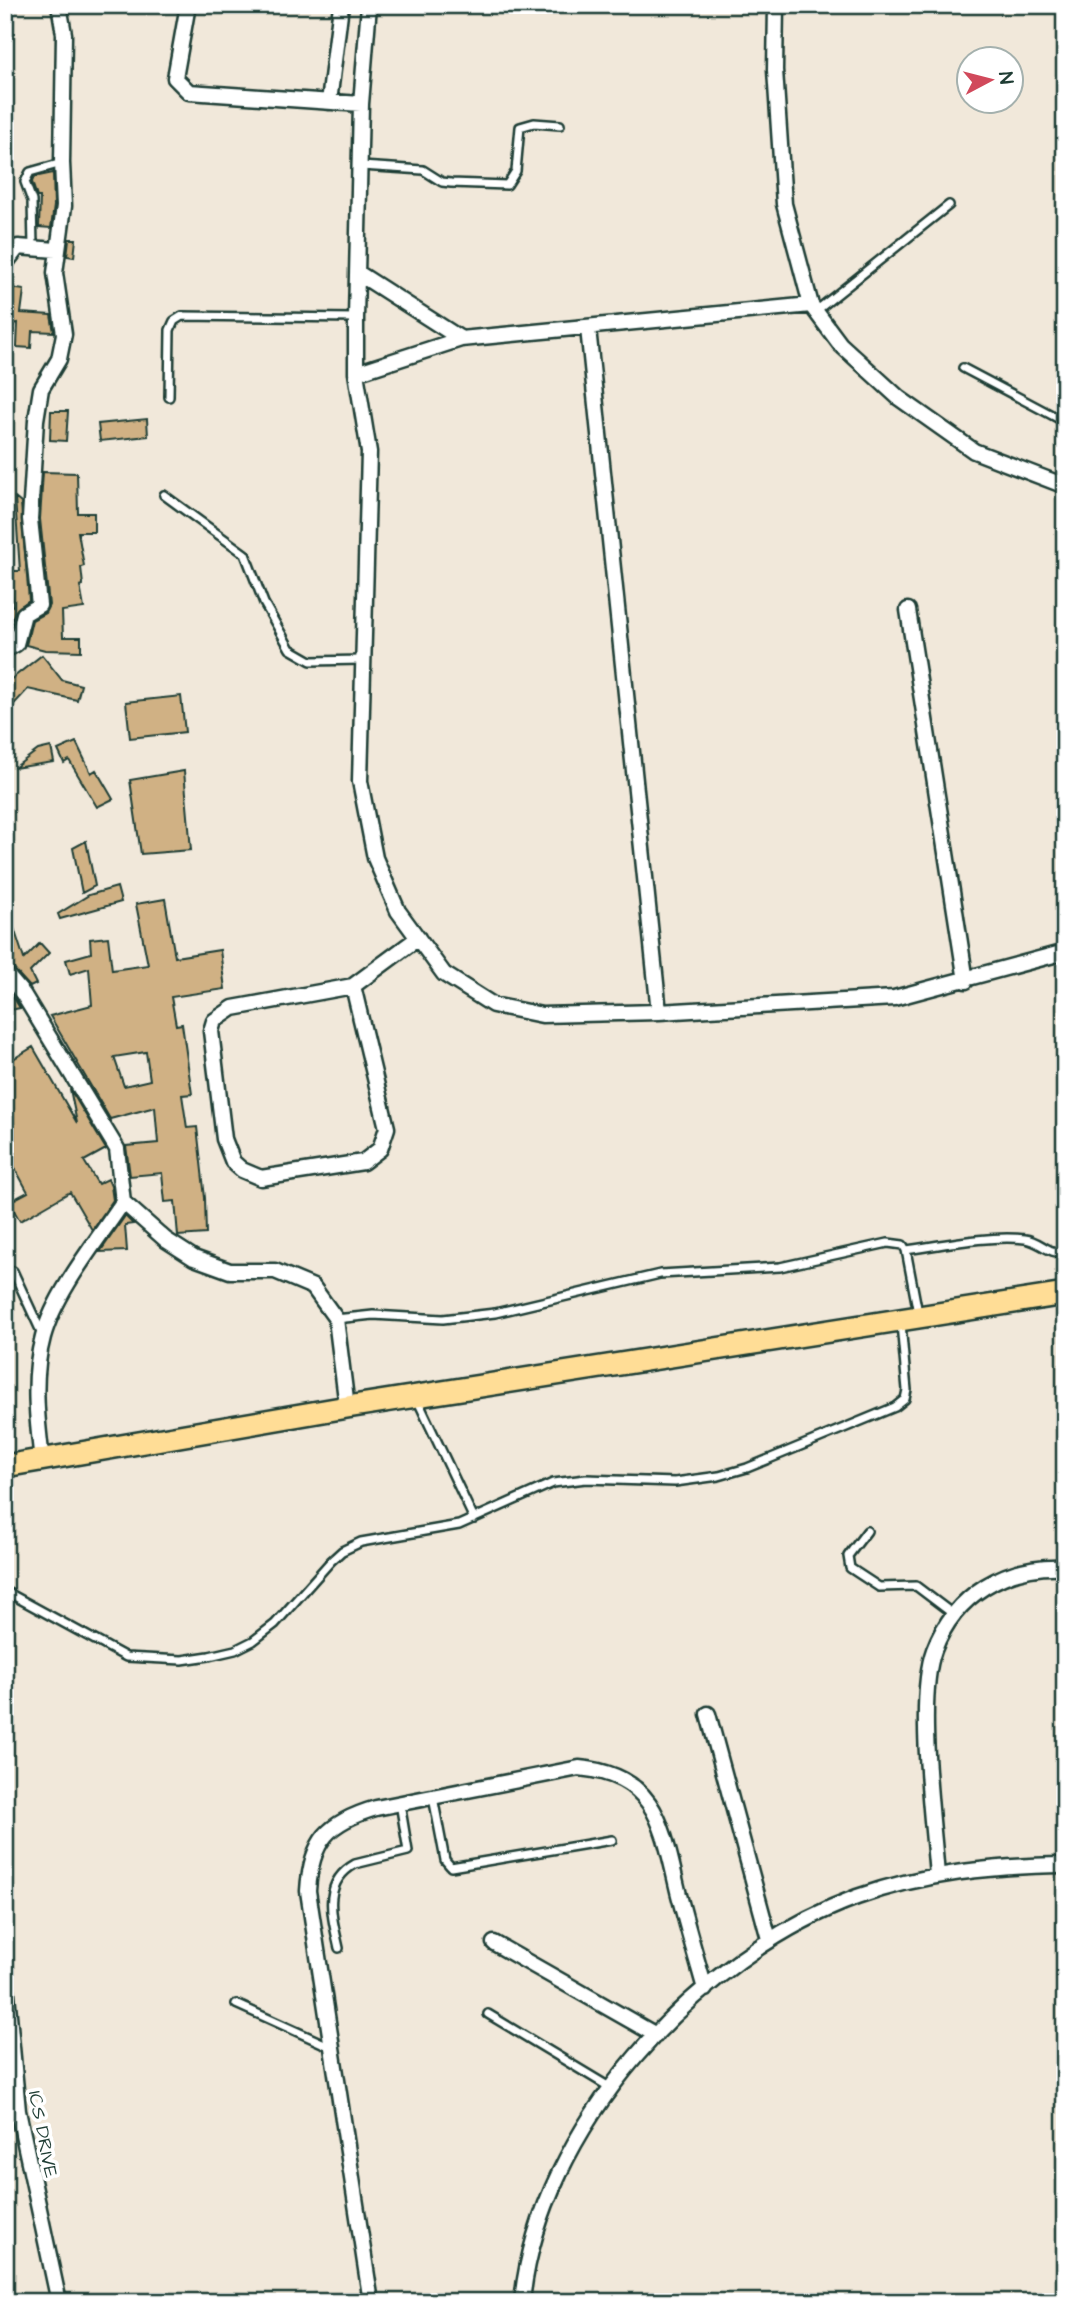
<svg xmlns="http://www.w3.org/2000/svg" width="1070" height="2307" font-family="'Architects Daughter',sans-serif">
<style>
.building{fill:#d0b184;stroke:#1f3d34;stroke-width:2;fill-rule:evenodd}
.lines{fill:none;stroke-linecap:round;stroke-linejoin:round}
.lane-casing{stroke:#1f3d34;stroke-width:12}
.street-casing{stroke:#1f3d34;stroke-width:19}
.primary-casing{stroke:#1f3d34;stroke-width:26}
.lane{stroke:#fff;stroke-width:7}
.street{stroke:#fff;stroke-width:14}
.primary{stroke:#ffdd96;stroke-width:21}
.labels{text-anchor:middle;stroke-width:7;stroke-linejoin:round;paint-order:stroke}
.street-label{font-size:19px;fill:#1f3d34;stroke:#fff}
</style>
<rect width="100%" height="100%" fill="#f1e8da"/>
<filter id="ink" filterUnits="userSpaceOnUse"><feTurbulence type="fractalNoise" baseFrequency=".0143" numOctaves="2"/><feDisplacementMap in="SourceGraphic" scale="14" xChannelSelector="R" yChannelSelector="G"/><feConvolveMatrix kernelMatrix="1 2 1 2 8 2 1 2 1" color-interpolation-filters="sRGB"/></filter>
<g filter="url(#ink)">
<path class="building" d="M53,173l1,33 -3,22 -12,-1 1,-30h-3l-5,-15 2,-5z
M69,239h7l-2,18 -7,-1z
M5,287l19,3 -3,23 30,2 3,17 -22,-1 -1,17 -14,-1 1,-24 -13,2z
M51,411h17l-2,30 -16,-1z
M147,419l1,17 -48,5 -2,-17z
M43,472l34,1 1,40h16v19h-16l6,34 -3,1 2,18 -3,1 4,22 -22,3 1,26h18v14l-36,-1 -19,-5 6,-25 13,-7 4,-8 -9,-86z
M15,498l6,5 8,97 -14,11 -10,28v-35l8,2 -3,-35h10z
M42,655l20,25 19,5 -4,15 -49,-11 -23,25v-30z
M181,696l4,36 -55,6 -4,-36z
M76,742l15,31 5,-3 17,29 -16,8 -28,-47 -5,3 -6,-13z
M51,747l3,15 -40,6 24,-18z
M184,771l7,79 -50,4 -11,-74z
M86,841l9,45 -13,7 -9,-45z
M117,887l4,15 -61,17 -2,-5 31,-19z
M165,899l10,58 45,-7 5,39 -54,8 5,28 6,-1 10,70 -10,1 5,33 10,-1 8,71 1,36 -28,2 -3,-35 -10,1 -3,-29 -32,3 -4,-30 32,-3 -3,-36 -45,12 -60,-103 42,-11 -3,-37 -19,6 -4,-14 25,-7 -1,-14 18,-2 4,33 36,-5 -12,-61zM146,1052l4,28 -26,6 -10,-29z
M5,919h6l13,40 16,-16 9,10 -19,19 6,12 -6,3 -18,-20 -7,-3z
M5,988l10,12 5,8 -15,3z
M33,1047l44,76 -7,-34 36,60 -22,12 14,23 10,-5 3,7 2,14 -21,30 -22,-38 -50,29 -11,-19 19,-10 -23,-42v-86z
M125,1216l8,8 -8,1 2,26 -27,1z"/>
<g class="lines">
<g class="lane-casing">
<path id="lane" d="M361,166l62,4 19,12 9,1 56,2 9,-14 4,-44 14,-4 26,2
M33,247l-1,-46 -7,-19 5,-10 32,-9
M816,311l133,-106
M963,368l102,54
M169,397l1,-67 4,-9 8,-5 174,2
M164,495l81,59 19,49 26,46 21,12 51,-1
M906,1250c36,-5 83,-15 119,-11 16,2 23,16 40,13
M5,1268l8,3 30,65
M336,1319l37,-4 70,4 52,-6 165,-39 120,-7 108,-24 15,2 3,5 12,63
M417,1399l57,120
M867,1531l-19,25 2,12 29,19 37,-1 37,28
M5,1591l121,66 56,3 27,-4 26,-6 18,-9 22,-17 56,-63 11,-10 19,-9 98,-17 94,-42 33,-4 89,3 44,-6 28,-8 148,-61 10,-8 2,-9 -6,-66
M433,1797l12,63 6,7 161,-27
M339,1948c-7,-32 -18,-65 16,-84l53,-13 -8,-48
M236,2004l95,43
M488,2014l123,74"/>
</g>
<g class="street-casing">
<path id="street" d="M188,5l-13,73 14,14 172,12
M369,5l-8,99 -5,214v55l13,79 -9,329 15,77 23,53 46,63 49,31 49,10 117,-3 235,-14 171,-46
M776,5l-1,65 9,134 27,101 29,39 59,54 75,53 91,35
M329,102l12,-97
M5,264l13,-17 38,3
M358,273l103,66
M588,328l71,684
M356,373l105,-34 350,-34
M908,610l58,371
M5,650l11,-6 8,-30 15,-9 -9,-86 6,-99 5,-31 18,-30 5,-25 -9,-61 9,-67 -2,-43 2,-129 -5,-29
M5,973l18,21 94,155 6,53 43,38 28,18 36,13h45l38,16 23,32 11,88
M353,986l34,142 -7,21 -17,13 -102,16 -19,-8 -9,-8 -9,-23 -13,-108 3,-10 19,-13 120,-22 65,-48
M42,1460c-5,-40 -10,-83 1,-123 12,-45 54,-96 80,-135
M708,1714l61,225
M937,1876c-4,-56 -21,-177 -3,-226 21,-56 72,-86 131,-83
M494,1943l162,92
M5,1972l13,139 41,191
M371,2302l-63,-411c3,-51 20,-69 68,-83l203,-40c80,7 84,62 100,127 8,31 17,62 26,94
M522,2302c17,-174 175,-346 335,-405 67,-24 136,-31 208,-32"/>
</g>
<g class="primary-casing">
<path id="primary" d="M5,1466l342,-59 718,-113"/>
</g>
<use href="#lane" class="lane"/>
<use href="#street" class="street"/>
<use href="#primary" class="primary"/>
</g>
</g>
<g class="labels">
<g class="street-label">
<text transform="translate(44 2134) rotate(79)" y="7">ICS DRIVE</text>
</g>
</g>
<rect width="1070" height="2307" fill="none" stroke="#fff" stroke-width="28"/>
<rect x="14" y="14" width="1042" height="2279" fill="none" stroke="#1f3d34" stroke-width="2.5" filter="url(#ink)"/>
<g transform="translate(990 80) rotate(83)"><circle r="33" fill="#ffffff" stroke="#a5b1ae" stroke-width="2"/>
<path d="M0-5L12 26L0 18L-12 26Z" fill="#d1495b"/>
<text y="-10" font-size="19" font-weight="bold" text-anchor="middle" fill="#1f3d34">N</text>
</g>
</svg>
